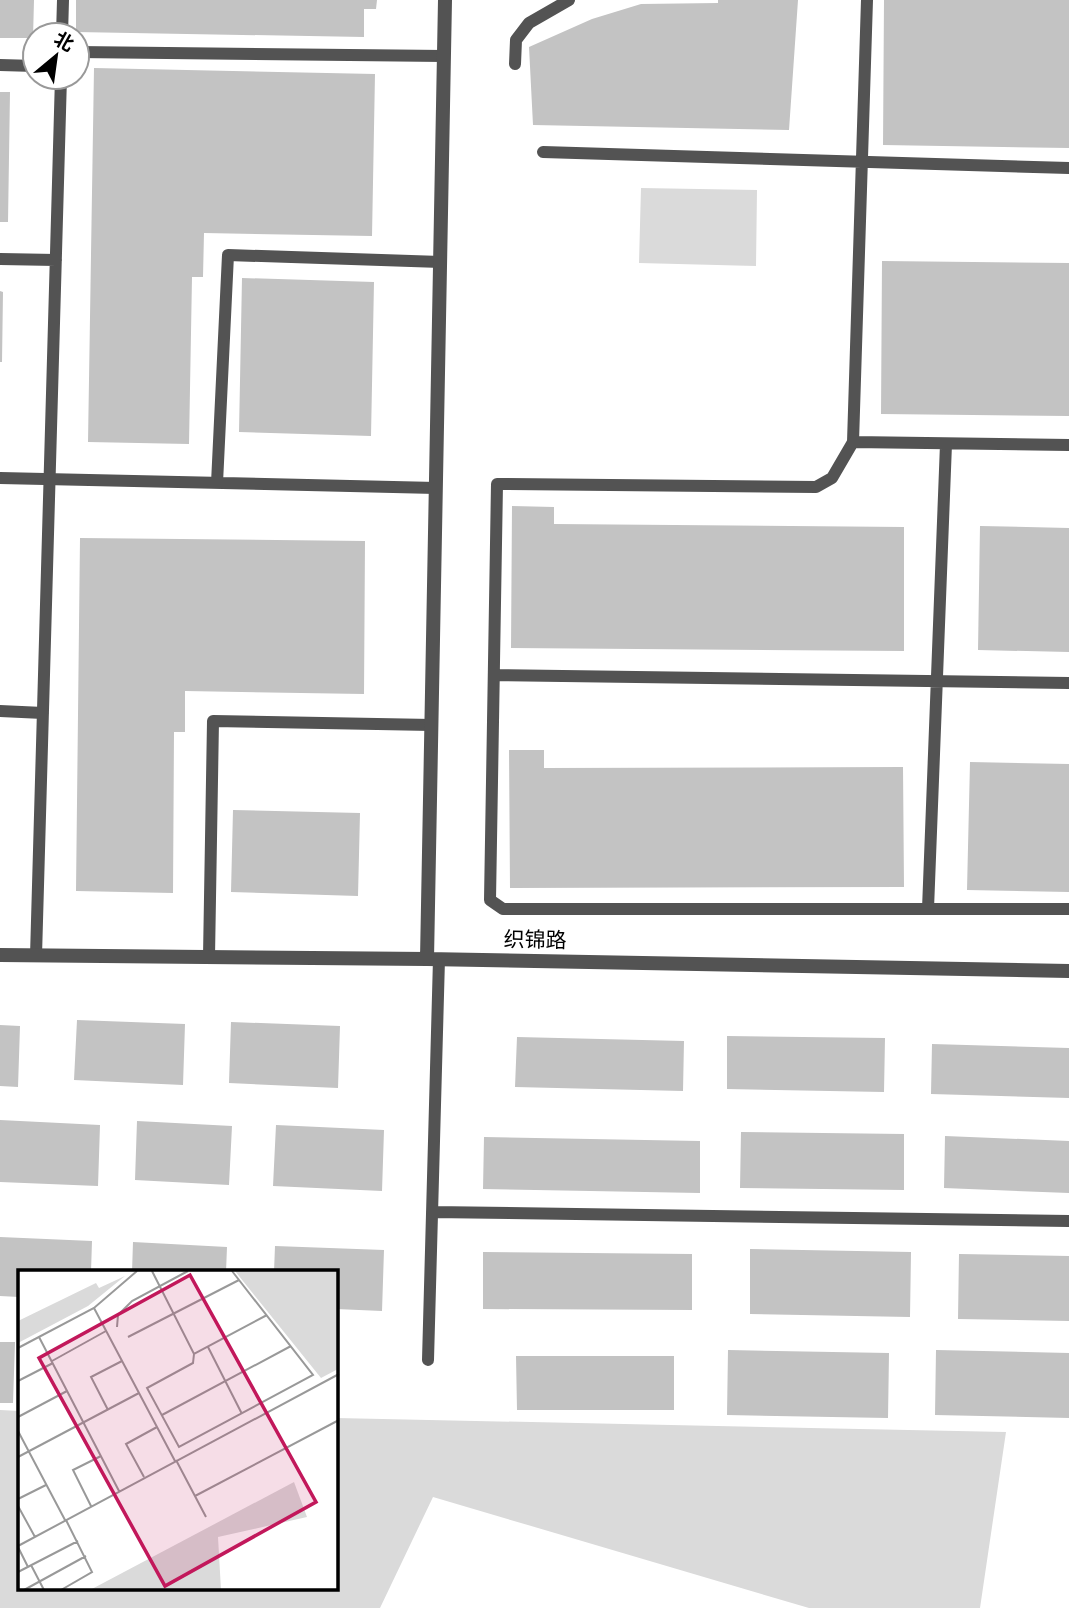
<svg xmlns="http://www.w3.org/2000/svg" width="1069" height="1608" font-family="'Exo 2','Noto Sans SC',sans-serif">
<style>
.green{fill:#dadada}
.building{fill:#c3c3c3}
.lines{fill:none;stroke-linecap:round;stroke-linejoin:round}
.service{stroke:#535353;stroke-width:12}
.tertiary{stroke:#535353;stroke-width:14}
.labels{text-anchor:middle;stroke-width:5;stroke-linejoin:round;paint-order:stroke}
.street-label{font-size:21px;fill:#000;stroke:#fff}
.inset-road{fill:none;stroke:#999;stroke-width:2}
.view{fill:#c2185b;fill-opacity:0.15;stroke:#c2185b;stroke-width:3.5}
.inset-edge{fill:none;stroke:#000;stroke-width:3.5}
</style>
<rect width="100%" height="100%" fill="#fff"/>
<path class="green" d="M641,188l116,2 -1,76 -117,-3z
M0,1410l19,1v178h317v-171l670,14 -26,176h-171l-376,-111 -53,111h-380z"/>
<path class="building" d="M0,0h34l-1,38h-33z
M76,0h301l-1,9h-12v28l-288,-5z
M718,0h80l-9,130 -256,-5 -4,-78 63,-28 49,-15 77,-1z
M884,0h185v148l-186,-3z
M94,68l281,6 -3,162 -168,-3 -1,44h-11l-3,167 -101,-2z
M0,92h10l-2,130h-8z
M882,261l187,2v153l-188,-2z
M242,278l132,4 -3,154 -132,-4z
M0,291l3,1 -1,70h-2z
M512,506l42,1v17l350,3v124l-393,-3z
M980,526l89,2v124l-91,-2z
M80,538l285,3 -1,153 -179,-3v41h-11l-1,161 -97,-2z
M509,750h35v18l359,-1 1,120 -394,1z
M970,762l99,2v128l-102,-2z
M233,810l127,3 -2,83 -127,-4z
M77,1020l108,4 -2,61 -109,-5z
M231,1022l109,4 -2,62 -109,-5z
M0,1025l20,1 -2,61 -18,-1z
M727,1036l158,2 -1,54 -157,-3z
M517,1037l167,4 -1,50 -168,-4z
M932,1044l137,4v50l-138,-4z
M0,1120l100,5 -2,61 -98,-4z
M137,1121l95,5 -3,59 -94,-5z
M276,1125l108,5 -2,61 -109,-5z
M741,1132l163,2v56l-164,-2z
M945,1136l124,5v52l-125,-5z
M484,1137l216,4v52l-217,-4z
M0,1237l92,4 -1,31h-72v25l-19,-1z
M133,1242l94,5 -1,25h-94z
M275,1246l109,4 -2,61 -46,-2v-37h-62z
M750,1249l161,3 -1,65 -160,-3z
M483,1252l209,2v56l-209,-1z
M959,1254l110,2v65l-111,-2z
M0,1342h15l-2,61h-13z
M728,1350l161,3 -1,65 -161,-3z
M936,1350l133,3v65l-134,-3z
M516,1356h158v54h-157z"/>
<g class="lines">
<path class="service" d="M867,0l-14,442 216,3
M62,35l1,-35
M77,52l367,4
M515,64l1,-24 13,-17 40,-23
M0,65l35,1
M543,152l526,16
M0,259l56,1
M853,442l-21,36 -16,9 -319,-3 -7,416 13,9h566
M0,478l436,10
M217,483l11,-228 213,7
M494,675l575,8
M0,711l43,2
M928,909l18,-465
M36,956l25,-879
M209,957l4,-236 219,4
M432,1212l637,9
M428,1360l11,-401"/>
<path class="tertiary" d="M0,955l427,4 642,12
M427,959l18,-959"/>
</g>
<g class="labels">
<g class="street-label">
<text transform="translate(535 940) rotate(1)" y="7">织锦路</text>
</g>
</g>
<g transform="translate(18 1270)">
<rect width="320" height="320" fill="#fff"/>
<path d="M217,1h103v98l-17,9zM107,6l-37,30 -70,37v-22l78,-38 3,5zM276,212l13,35 -89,20 3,53h-131z" fill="#dadada"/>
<path class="inset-road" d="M134,1l42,83 73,-39M76,38l81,153M99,57l1,-12 14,-14 56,-30M21,67l80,154M110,67l111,-57M190,77l34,67M0,78l76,-40 43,-37M176,84l-1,9 -46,25 32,59 134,-72 -81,-104M34,91l54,-30M0,111l35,-18M90,140l-17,-33 31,-16M144,145l129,-69M0,147l49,-26M0,161l47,89M0,187l121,-64M158,190l30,57M126,207l-18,-33 31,-17M177,226l144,-76M0,229l28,-14M0,236l17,31M73,236l-18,-36 28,-14M0,276l321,-172M0,277l10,20M13,295l13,25M0,302l60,-31M6,320l62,-34M43,320l31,-18 -26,-52"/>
<path class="view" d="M172,5l126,227 -151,84 -126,-228z"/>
<rect width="320" height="320" class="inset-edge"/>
</g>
<g transform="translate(56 56) rotate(29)"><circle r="33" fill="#ffffff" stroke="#999999" stroke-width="2"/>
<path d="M0-5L12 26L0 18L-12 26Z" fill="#000000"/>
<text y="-10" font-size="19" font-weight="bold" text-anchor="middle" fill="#000000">北</text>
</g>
</svg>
